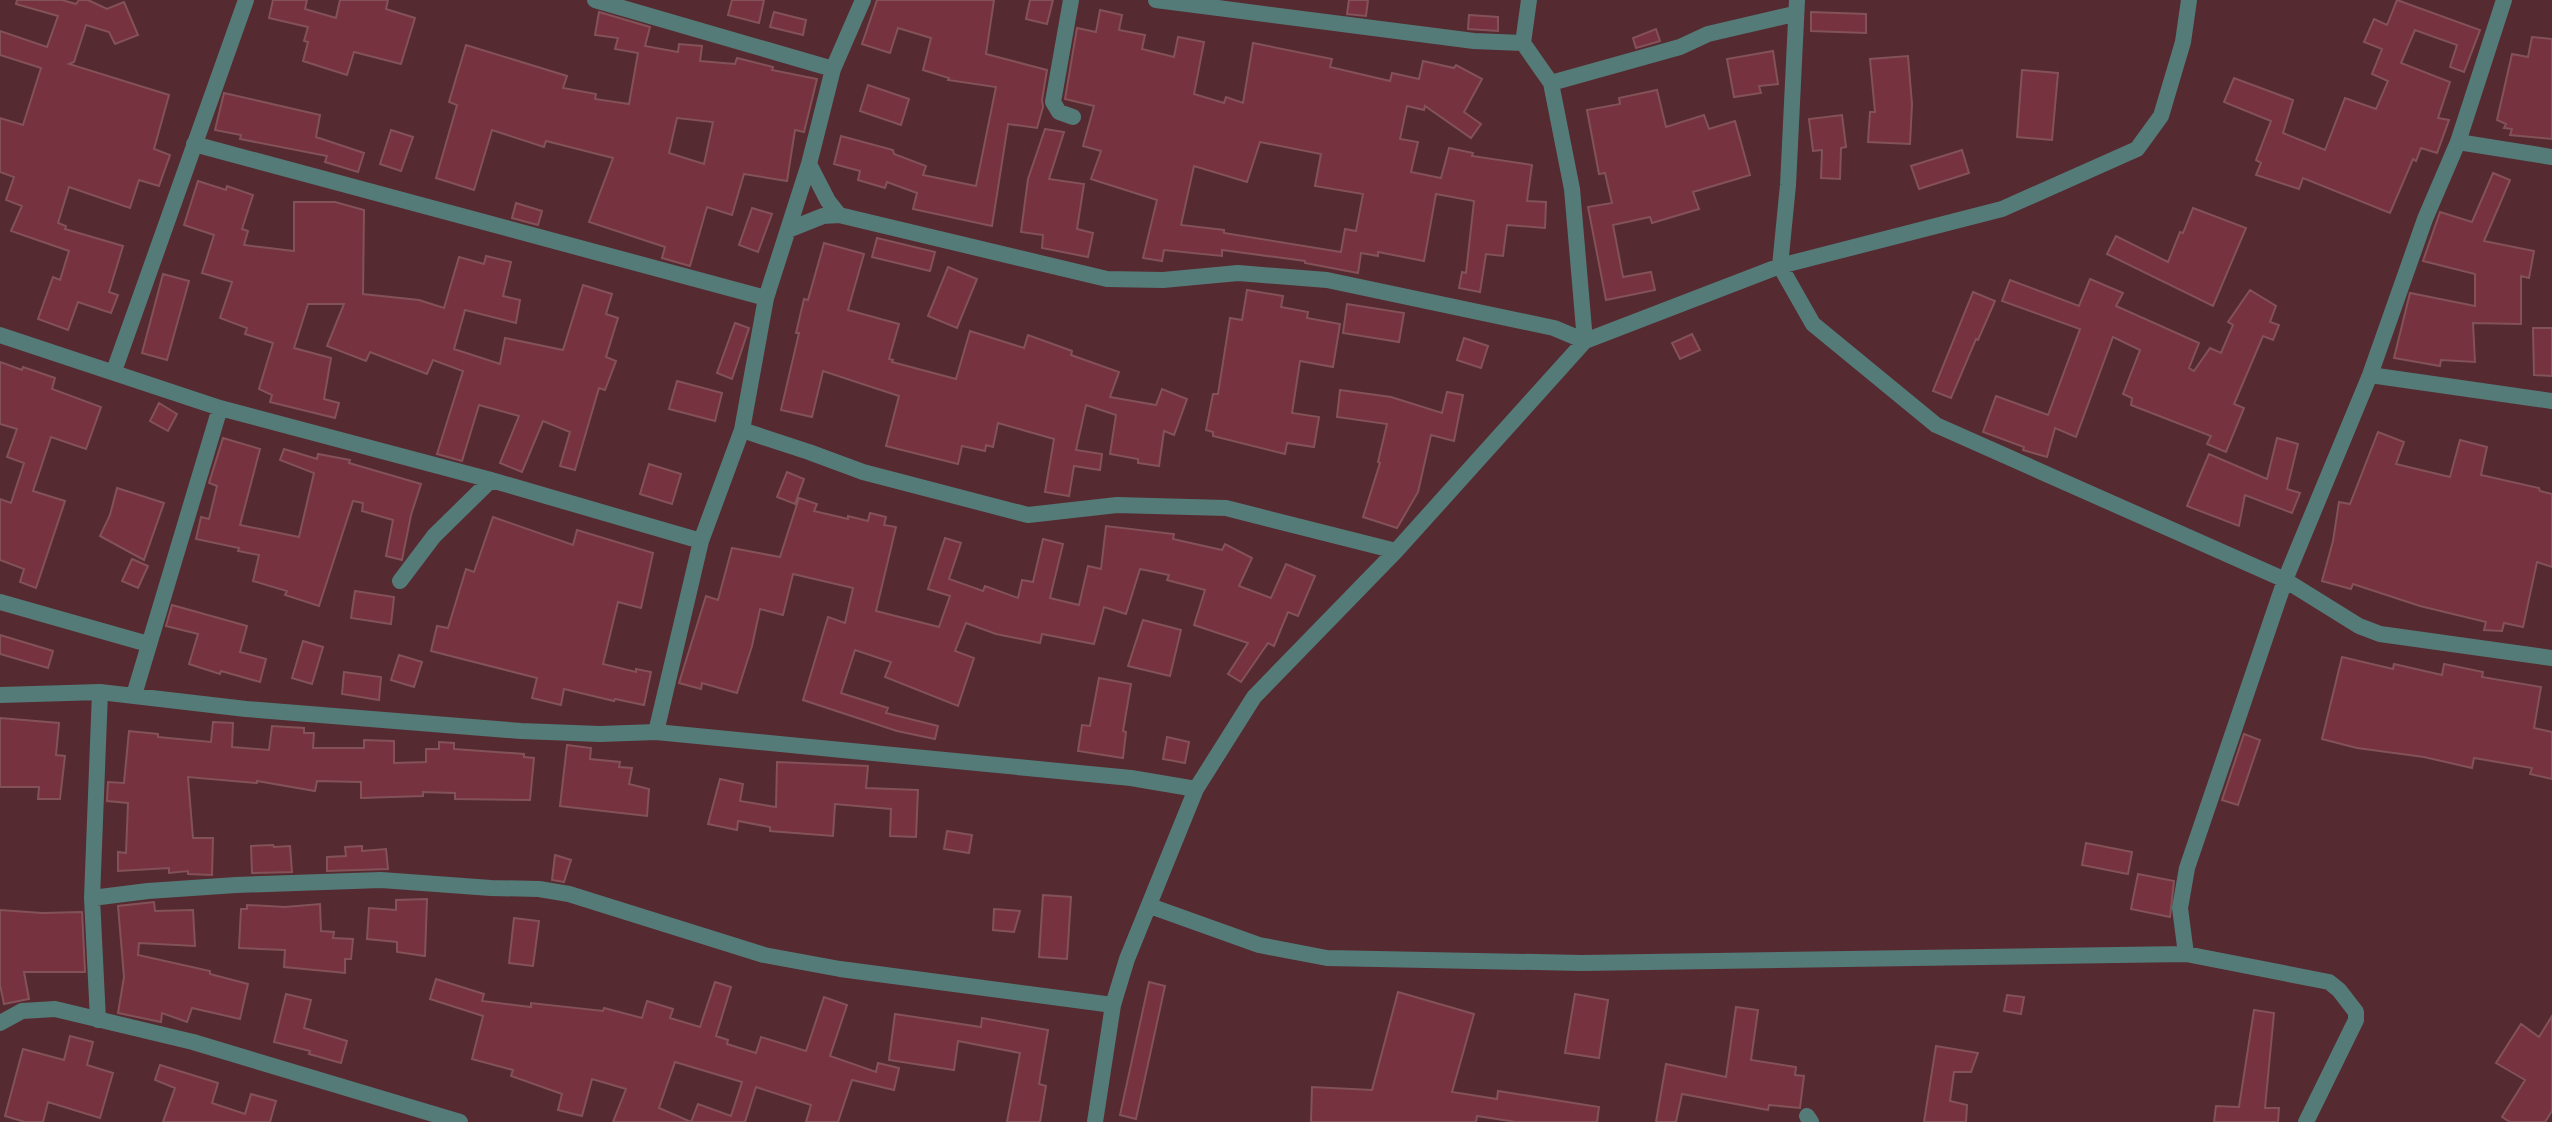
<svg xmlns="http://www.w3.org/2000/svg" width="2552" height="1122" font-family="Lato,sans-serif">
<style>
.building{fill:#76323f;stroke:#835258;stroke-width:2;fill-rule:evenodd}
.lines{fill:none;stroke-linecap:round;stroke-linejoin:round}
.minor{stroke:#547b78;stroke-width:16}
</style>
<rect width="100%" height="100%" fill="#562a31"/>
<path class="building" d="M17,0h45l14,4 3,-4h9l19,9 17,-7 14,33 -23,9 -6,-12 -23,-7 -12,37 -5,2 100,31 -15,54 16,6 -11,31 -20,-6 -9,28 -61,-21 -11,36 8,3 -1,3 58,17 -14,46 9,3 -7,18 -33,-11 -10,28 -30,-11 15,-42 7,3 9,-29 -58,-20 11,-25 -16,-6 8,-23 -14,-5v-54l23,7 18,-57 -41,-13v-24l47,16 11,-31 -42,-12z
M273,0h34l-2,9 31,9 4,-18h48l-2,9 29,9 -14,46 -47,-12 -7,23 -44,-14 5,-19 -4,-1 4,-14 -39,-9z
M732,0h32l-5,23 -31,-8z
M877,0h117l-8,54 61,16 -5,30 1,7 -6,21 -29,-4 -16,102 -79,-17 4,-16 -30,-11 -2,6 -27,-8 2,-9 -26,-7 7,-28 52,14 1,4 32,12 -3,9 53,11 20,-99 -48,-7 1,-2 -26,-8 8,-32 -33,-10 -8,25 -28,-9z
M1030,0h23l-6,24 -21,-5z
M1349,0h19l-2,16 -19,-2z
M2397,0l83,30 -16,42 -14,-5 7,-22 -42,-15 -14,33 49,19 -12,36 11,2 -12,33 -16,-5 -5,13 -3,-2 -23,54 -87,-35 -4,11 -43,-14 5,-12 -5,-3 15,-39 -47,-19 10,-24 59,22 -10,33 42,17 20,-52 31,11 12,-28 -16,-7 10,-25 -18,-7 10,-23 13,6z
M1100,10l22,5 -3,15 26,5 -3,14 32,8 4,-20 26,5 -10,52 30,9 2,-6 17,6 10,-60 79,16 -2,8 60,14 2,-8 27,6 4,-18 31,7 2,-3 26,14 -18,33 17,12 -10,14 -46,-32 -1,4 -17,-4 -7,33 18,3 -7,30 30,6 8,-30 24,5 -1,3 60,9 -5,36 19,1 -1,26 -38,-3 -4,31 -17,-2 -6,38 -21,-4 3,-16 4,1 8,-72 -38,-7 -12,67 -46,-9v4l-17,-3 -3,20 -53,-10v-2l-83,-11v6l-58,-6 -2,11 -19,-3 14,-58 -66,-21 10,-28 -18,-5 11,-40 -29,-7 12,-71 19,4zM1260,142l61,12 -6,32 48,8 -7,37 -11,-2 -4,23 -117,-19v-3l-43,-5 13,-59 53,16z
M599,12l51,15 -5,19 33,6 1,-8 23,2 -2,15 35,3 2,-6 36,9 -1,3 45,9 -13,53 -9,-2 -8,51 -43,-7 -12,41 -25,-8 -17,59 -28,-8 3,-11 -76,-25 24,-64 -67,-17 -2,6 -52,-17 -18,60 -38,-12 21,-73 -8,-3 17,-57 101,31 -4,12 33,6 -1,5 34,5 9,-51 -23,-4 3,-11 -23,-3zM677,118l36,4 -9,42 -35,-11z
M774,12l32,8 -3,15 -33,-8z
M1811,12l55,2v19l-55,-2z
M1469,15l29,2v14l-30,-2z
M1656,29l4,12 -24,7 -3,-10z
M2532,37l20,2v100l-42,-4 2,-6 -8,-1 2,-4 -9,-4 15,-66 16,3z
M1773,51l5,33 -19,2 2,7 -27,4 -7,-38z
M1908,56l4,48 -2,40 -42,-2 2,-30h5l-5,-53z
M2022,70l36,3 -6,67 -35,-3z
M868,85l41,14 -8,26 -41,-14z
M1657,90l9,37 38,-12 5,14 26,-8 15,54 -57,17 6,17 -47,14 -2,-6 -37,8 10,52 28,-5 4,18 -49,10 -18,-93 24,-4 -7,-30 -6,1 -12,-64 33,-6 -1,-6z
M224,93l96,22 -4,22 48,16 -6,19 -33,-10 2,-6 -87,-17 1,-4 -26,-5z
M1842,115l4,32 -5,1 -1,31 -19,-1 1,-28 -9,1 -4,-32z
M1045,129l19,3 -15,47 35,5 -7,45 16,4 -5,24 -46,-9 1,-13 -22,-3 7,-53z
M391,130l22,7 -12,34 -21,-7z
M1962,150l7,23 -50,16 -8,-23z
M2493,173l17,7 -26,61 50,10 -5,27 -8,-2v48l-48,-1 2,39 -34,-2 -1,6 -46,-8 16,-65 65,13v-32l-52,-13 17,-49 32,10z
M198,181l28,9 1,-4 26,9 -11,34 6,2 -4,14 50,6v-49h41l29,8 -1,84 56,6 25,8 15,-51 25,7 2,-8 25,6 -8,34 17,4 -4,23 -51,-13 -11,39 46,15 5,-26 58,12 20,-65 29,9 -6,20 12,4 -12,39 10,4 -11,29 -6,-2 -24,82 -15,-4 10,-34 -27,-11 -21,51 -22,-9 19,-47 -40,-11 -17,56 -25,-7 26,-83 -30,-11 -6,14 -57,-22 -4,9 -39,-15 17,-42h-36l-14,44 37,10 -7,41 15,4 -4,15 -65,-16 2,-7 -13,-6 14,-46 -28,-9 2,-6 -27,-10 12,-36 -30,-9 12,-38 -30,-10z
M516,203l26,8 -4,14 -26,-7z
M752,208l20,6 -14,38 -19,-7z
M2193,208l53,20 -33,78 -106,-52 9,-18 52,26 12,-30 3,1z
M877,238l58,14 -5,19 -58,-14z
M824,243l40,11 -16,56 51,14 -10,35 4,1 -1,2 64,17 14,-48 54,17 4,-13 44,16 -1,4 48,17 -9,25 46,8 6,-16 25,10 -13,36 -10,-4 -5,35 -21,-3v-4l-28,-5 6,-39 -30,-10 -10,45 26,4 -2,16 -26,-4 -5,30 -24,-4 9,-53 -56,-16 -5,24 -7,-2 -1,6 -23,-5 -4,18 -72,-18 13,-50 -76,-25 -11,46 -31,-7 18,-77h-3l8,-34 4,1z
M948,267l29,12 -20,49 -29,-12z
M163,274l26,7 -22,79 -25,-7z
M2090,279l33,14 -7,13 83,37 -10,25 5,3 16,-23 11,5 12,-28 -5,-3 22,-32 26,16 -6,16 9,3 -6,15 -10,-4 -29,68 10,4 -18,44 -19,-8 4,-8 -80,-31 1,-7 -9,-4 17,-44 -27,-13 -37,100 -21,-9 -8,29 -24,-7 1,-3 -41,-15 13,-36 52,19 32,-86 -78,-28 8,-21 69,26z
M1247,290l36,6 -2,11 27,5 -1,6 33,6 -7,43 -33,-6 -8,52 27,4 -5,30 -27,-4 -2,11 -72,-18v-4l-7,-2 7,-36h5l12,-76 12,2z
M1973,292l22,9 -17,39 -2,-1 -25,59 -18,-7z
M1347,304l57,9 -5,29 -56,-9z
M735,323l14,5 -17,51 -15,-6z
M2533,328h19v48l-18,-1z
M1692,334l8,16 -20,9 -8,-16z
M1464,338l24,8 -7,22 -24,-8z
M0,362l22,8 1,-3 32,11 -3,11 49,18 -15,42 -35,-12 -18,54 32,10 -29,87 -16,-6 4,-13 -24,-9v-61l11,4 13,-40 -17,-6 10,-28 -17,-5z
M677,381l45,12 -7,28 -46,-12z
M1340,390l51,7 51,16 5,-21 16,3 -9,46 -23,-6 -13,57 -21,36 -34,-11 17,-54 -2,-1 9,-38 -50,-7z
M159,403l18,11 -9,17 -18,-10z
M2378,432l26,10 -8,22 54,13 10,-37 27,7 -6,28 58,13 1,3 12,3v73l-15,-5 -14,65 -19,-4 -2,8 -18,-1 2,-8 -66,-16 -67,-22 -2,5 -29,-8 11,-40 6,-39 11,2z
M223,438l37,11 -20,76 59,12 15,-64 -34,-13 4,-11 33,10 1,-5 32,6 -1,3 72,21 -10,31 -9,45 -16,-4 7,-36 -31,-9 1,-8 -10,-2 -34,105 -34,-11 2,-4 -34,-10 6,-26 -21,-4 1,-3 -43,-9 5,-22 8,2 8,-33 -8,-3z
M2277,438l21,6 -11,45 13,4 -8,20 -47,-18 -6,31 -52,-20 22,-52 58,25z
M649,464l32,10 -9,30 -32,-10z
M787,472l17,7 -9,25 -18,-7z
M117,488l47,15 -20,57 -44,-24 10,-21z
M799,498l18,6 -3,7 34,8v-3l20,5 2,-8 16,4 -2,8 12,2 -20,84 63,16 11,-31 -22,-7 17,-51 16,5 -12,36 34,12 2,-5 33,12 4,-18 11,2 10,-43 20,5 -13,54 29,7 9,-39 13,3 5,-43 68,8 -1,5 49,11 3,-6 27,14 -13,28 32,12 15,-34 29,12 -17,40 -10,-4 -14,34 -6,-3 -27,39 -13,-8 20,-31 -54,-18 11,-35 -38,-10 2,-5 -29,-6 -14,45 -22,-7 -10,37 -52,-10 -2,9 -44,-9 -30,-11 -11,28 19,7 -16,48 -73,-29 6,-15 -36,-12 -14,43 47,15 -2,5 52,13 -3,13 -38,-8 -94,-31 25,-83 17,6 8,-35 -60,-14 -10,41 -23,-6 -8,37 -15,47 -35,-10 -1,6 -22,-6 27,-87 12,4 14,-52 48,9z
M493,517l80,28 4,-15 76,23 -12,55 -23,-6 -15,62 33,8v-3l15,3 -7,33 -29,-6 -1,2 -50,-12 -3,16 -29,-7 5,-20 -106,-27 6,-25 11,2 18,-59 8,3z
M132,559l16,7 -10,22 -16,-7z
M355,591l39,6 -3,27 -40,-6z
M172,605l75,21 -7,26 26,7 -6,23 -39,-11 -1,3 -31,-10 9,-30 -32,-8z
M1143,620l38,10 -11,46 -42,-10z
M0,635l53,16 -5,17 -48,-14z
M303,641l20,6 -11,37 -20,-6z
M399,655l23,7 -8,25 -23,-7z
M2342,657l51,12 1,-5 48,11 2,-11 39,8 -1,5 59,10 -7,41 18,4v47l-22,-5 2,-6 -58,-10 -2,10 -48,-11 -67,-9 -35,-9z
M344,672l37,5 -2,23 -37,-6z
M1099,678l32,6 -8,47 3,1 -3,26 -45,-7 4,-26 8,1z
M0,718l59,5 -3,32 9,1 -5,43h-22l1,-12h-39z
M213,722l20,1 -1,24 37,3 3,-24 32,2v5h10l-1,15h51v-8l30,1v22l32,-1v-13h13v-7l15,1v6l70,5v3l10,1 -4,42 -75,-1v-6l-32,-1v4l-62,2v-16l-44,-1 -2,10 -58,-10v2l-69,-6 5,61h20l-1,37 -24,-1v-3l-19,2v-5l-51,3v-19l8,1 2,-50 -21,-2 1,-19 16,1 5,-52 29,3v3l53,5z
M2244,734l16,6 -22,65 -16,-5z
M1167,737l22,5 -4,21 -22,-4z
M567,745l24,3 -1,11 30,3 -1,5 13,1 -3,16 20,5 -2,27 -87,-10z
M777,762l91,4 -2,22 52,2 -2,47 -26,-1 1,-27 -56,-5 -2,32 -63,-5v-4l-32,-6 -1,9 -29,-6 12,-45 23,5 -3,17 36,6z
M947,831l25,4 -3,18 -25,-4z
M2086,843l46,9 -4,22 -46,-9z
M273,845l1,2 16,-1 2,26 -40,1 -1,-27z
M362,846v5l24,-2 2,20 -61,2v-14l19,-1 -1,-9z
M555,855l16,5 -7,22 -12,-2z
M2138,874l36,7 -4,36 -39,-8z
M1043,895l28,2 -4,62 -28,-2z
M427,899l-2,57 -28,-4v-10l-30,-3 2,-31 27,2v-10z
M154,902l1,9 38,-1 2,36 -56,-3 -1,12 72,16v3l38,10 -8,35 -48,-11 -5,14 -25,-9 -1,9 -43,-9 6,-36 -6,-71z
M320,904l1,27 13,1 -1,6 20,1 -2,20h-6v14l-61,-6 1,-17 -46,-2 2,-39h6v-4l38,2z
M994,909l26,2 -6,21 -21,-2z
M0,910l42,3 40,-1 3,60h-61l5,27 -25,5 -4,-19z
M514,918l25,3 -6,45 -24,-3z
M436,979l48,15 -2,7 49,6v-4l72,8 1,-3 38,10 5,-17 26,8 -3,9 30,9 15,-45 16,5 -15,49 12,4 -1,4 29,9 5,-16 45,14 18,-54 23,8 -17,51 46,16 2,-9 21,5 -5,22 -42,-10 -14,42h-32l5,-17 -55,-18 -11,35h-132l13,-33 -34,-10 -10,37 -24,-6 4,-16 -51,-18 2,-6 -41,-11 11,-43 -53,-17zM675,1062l67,20 -11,34 -33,-12 -7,18 -32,-14z
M1149,982l16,4 -29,133 -16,-4z
M1398,992l76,22 -22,78 45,7 1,-8 101,16 -2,15h-81l-39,-6 -1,6h-165l1,-35 60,3z
M286,994l25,6 -7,28 43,13 -6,22 -32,-9 1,-3 -36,-9z
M1575,994l33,6 -9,58 -34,-5z
M2007,995l17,2 -3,17 -17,-3z
M1736,1007l22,3 -7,50 45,7 -1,8 9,1 -4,32 -31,-3 -1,5 -86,-16 -6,28h-20l10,-58 60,13z
M2254,1010l20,3 -9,95h14l-1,14h-64l2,-16 23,1z
M895,1014l86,13 1,-9 66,12 -9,54 7,2 -6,36h-33l13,-69 -62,-12 -4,29 -65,-10z
M2552,1016v95l-7,11h-35l-8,-5 23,-37 -29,-17 25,-39 18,13z
M70,1036l23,6 -6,23 26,8 -13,45 -52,-16 -5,20h-18l-20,-6 18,-67 41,11z
M1936,1046l42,7 -7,19h-17l-4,29 17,4 -1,17h-42z
M160,1065l58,18 -6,20 33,11 6,-20 25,7 -6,21h-107l12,-34 -20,-8z"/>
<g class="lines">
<path class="minor" d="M595,0l238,69
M1071,0l-18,102 6,10 14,5
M1156,0l318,41 49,2
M1797,0l-9,185 -8,81 33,58 123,101 349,155 74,46 21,8 172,24
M1551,83l129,-36 28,-13 86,-20
M2458,142l94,15
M194,144l572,154
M809,164l19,37 11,14
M788,230l35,-14 16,-1 268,64 56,1 75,-7 89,7 227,48 31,13 -13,-152 -21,-106 -28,-40 6,-43
M0,335l220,73 271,72 210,61
M114,371l132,-371
M2370,375l182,26
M742,430l67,22 54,20 165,43 89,-10 109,3 170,43
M400,581l34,-45 57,-56
M0,602l148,42
M0,695l100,-3 146,17 275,22 79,3 56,-2 475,46 65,11
M134,695l86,-287
M656,732l45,-191 41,-111 24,-132 43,-134 24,-95 30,-69
M92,898l56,-7 88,-6 145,-5 110,8 48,1 30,5 195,61 76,14 273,36
M1150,906l109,39 68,13 255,5 604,-9 143,28 10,8 17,22v8l-50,102
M2186,954l-6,-46 7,-40 98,-288 85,-205 55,-156 33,-77 46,-142
M98,1020l-6,-122 8,-206
M0,1023l22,-12 33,-2 138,33 267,80
M1807,1116l4,6
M1095,1122l18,-117 14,-46 69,-170 58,-92 142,-146 189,-210 195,-75 222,-57 135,-60 24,-33 22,-74 6,-42"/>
</g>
</svg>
